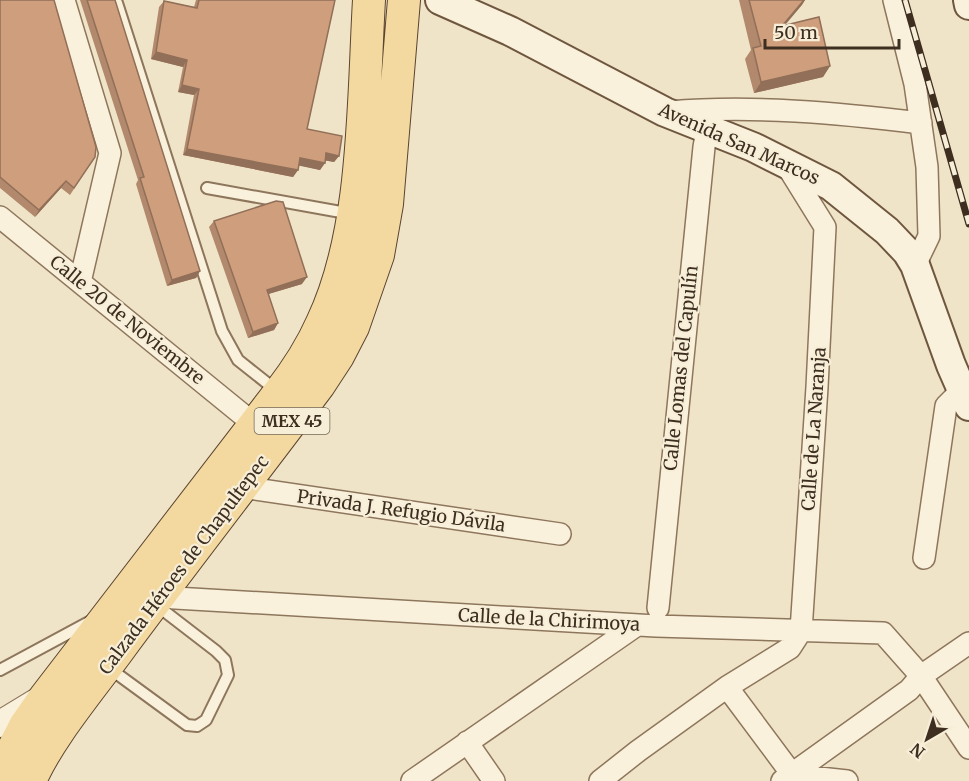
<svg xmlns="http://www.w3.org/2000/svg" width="969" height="781" font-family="Merriweather,serif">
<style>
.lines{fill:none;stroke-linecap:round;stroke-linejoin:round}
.service-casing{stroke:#8d765c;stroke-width:14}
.minor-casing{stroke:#8d765c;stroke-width:24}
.tertiary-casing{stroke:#8d765c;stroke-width:28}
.secondary-casing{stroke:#6f573f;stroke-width:32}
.primary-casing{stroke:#5b4430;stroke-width:34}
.service{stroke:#faf1dc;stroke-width:10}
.minor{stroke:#faf1dc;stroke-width:21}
.tertiary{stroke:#faf1dc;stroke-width:26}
.secondary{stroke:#faf1dc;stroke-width:28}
.primary{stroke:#f3d9a0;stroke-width:32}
.rail-casing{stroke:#3d2e20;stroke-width:7}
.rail{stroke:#f7eed8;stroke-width:4.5;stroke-dasharray:14;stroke-linecap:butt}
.wall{fill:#b2896c}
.shaded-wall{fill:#916f58}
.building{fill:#cf9f7d;stroke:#916f58;stroke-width:1.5}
.labels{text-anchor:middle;stroke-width:4.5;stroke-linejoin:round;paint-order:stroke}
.shield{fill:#f7eed8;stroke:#756857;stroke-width:1.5}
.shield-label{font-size:16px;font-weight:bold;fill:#3d2e20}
.street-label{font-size:18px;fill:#3d2e20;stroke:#f7eed8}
</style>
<rect width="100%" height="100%" fill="#f0e4c8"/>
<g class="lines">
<g class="service-casing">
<path id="service" d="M117,3l105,328 16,29 39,31
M207,188l145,26
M109,668l78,57 10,1 9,-6 22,-45 -3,-15 -9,-9 -61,-47
M0,670l91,-49"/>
</g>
<g class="minor-casing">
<path id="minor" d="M64,0l46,153 -30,129
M894,0l21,84 12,83 2,69 -14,29
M669,112c84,-7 169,1 252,11
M0,217l254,207
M242,487l318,47
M924,558l22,-152 16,-16
M158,597l498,29 227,7 38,43 48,72
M658,608l46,-461 3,-17
M727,687l70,94
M467,742l27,39
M792,775l55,6
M412,781l225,-156
M600,781l38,-30 89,-64 63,-39 11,-17 16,-244 8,-160 -41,-66
M782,781l127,-91 12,-14 48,-33"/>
</g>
<g class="tertiary-casing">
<path id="tertiary" d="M0,724l41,-25"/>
</g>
<g class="secondary-casing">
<path id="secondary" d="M440,0l70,31 155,81 88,35 78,39 56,45 20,21 8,13 36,100 18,41
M968,0l1,5"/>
</g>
<g class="primary-casing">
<path id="primary" d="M0,775l25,-49 21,-30 233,-303c17,-22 32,-45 43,-70 44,-92 41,-222 47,-323
M30,781c19,-44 61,-93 90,-133 65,-88 133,-175 199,-263l19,-29 15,-29 25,-72 9,-51 17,-204"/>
</g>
<use href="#service" class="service"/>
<use href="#minor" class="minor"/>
<use href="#tertiary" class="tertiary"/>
<use href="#secondary" class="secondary"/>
<use href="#primary" class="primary"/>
<g class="rail-casing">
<path id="rail" d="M905,0l64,224"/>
</g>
<use href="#rail" class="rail"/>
</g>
<path class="wall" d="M0,0l95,157 -25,38 -9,-7 -26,29 -35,-29z
M80,0h35l85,271 -4,7 -29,8 -31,-102 2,-4z
M196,0h139l-28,129 32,27 -5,6 -9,-2v3l-5,7 -21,-5 -1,5 -5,7 -110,-22 11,-60 -16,-3 5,-25 -32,-8 8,-52 5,-6 30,6z
M739,0h66l-21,25 46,41 -7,11 -69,16 -9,-34 6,-9z
M214,221l88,63 -34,10 10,29 -4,7 -26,8 -39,-111z"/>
<path class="shaded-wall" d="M804,0h1l-3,5 -27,32 7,-11z
M156,52l31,8 -4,7 -32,-8z
M830,66l-7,11 -69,16 7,-11z
M182,85l17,4 -5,6 -16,-3z
M187,149l111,21 -5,7 -110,-22z
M326,153l13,3 -5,6 -12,-2z
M300,158l25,5 -5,7 -24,-5z
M66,181l-5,7 -26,29 4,-7z
M200,271l-4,7 -29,8 5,-6z
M307,277l-5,7 -40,12 5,-6z
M278,323l-4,7 -26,8 5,-6z"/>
<path class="building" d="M0,0h54l42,147 -1,10 -21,31 -8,-7 -27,29 -39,-33z
M87,0h28l85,271 -28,9 -32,-102 4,-1z
M199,0h136l-28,129 35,7 -3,20 -13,-3 -1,10 -25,-5 -2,12 -111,-21 12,-60 -17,-4 5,-25 -31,-8 8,-51 33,7z
M749,0h55l-22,26 37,-9 11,49 -69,16 -8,-34 8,-2z
M276,201l7,1 24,75 -40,13 11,33 -25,9 -39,-111z"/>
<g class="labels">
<rect class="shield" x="254.5" y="408" width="75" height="26" rx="4.5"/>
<g class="shield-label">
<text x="292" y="427">MEX 45</text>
</g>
<g class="street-label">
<text transform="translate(739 144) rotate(24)" y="6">Avenida San Marcos</text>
<text transform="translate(127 320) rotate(39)" y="6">Calle 20 de Noviembre</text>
<text transform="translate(681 368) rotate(-84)" y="6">Calle Lomas del Capulín</text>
<text transform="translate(814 429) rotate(-86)" y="6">Calle de La Naranja</text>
<text transform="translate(401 511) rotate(8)" y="6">Privada J. Refugio Dávila</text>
<text transform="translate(184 565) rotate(-53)" y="6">Calzada Héroes de Chapultepec</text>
<text transform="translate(549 620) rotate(3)" y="6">Calle de la Chirimoya</text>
</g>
</g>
<g transform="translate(927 739) rotate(219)" stroke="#f7eed8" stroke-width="4.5" paint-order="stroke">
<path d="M0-4.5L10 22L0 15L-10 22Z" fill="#3d2e20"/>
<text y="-9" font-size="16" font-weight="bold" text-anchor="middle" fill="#3d2e20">N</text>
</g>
<path d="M765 39v9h134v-9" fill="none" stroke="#3d2e20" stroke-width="3"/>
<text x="774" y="39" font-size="18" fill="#3d2e20" stroke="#f7eed8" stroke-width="4.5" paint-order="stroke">50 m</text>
</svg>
